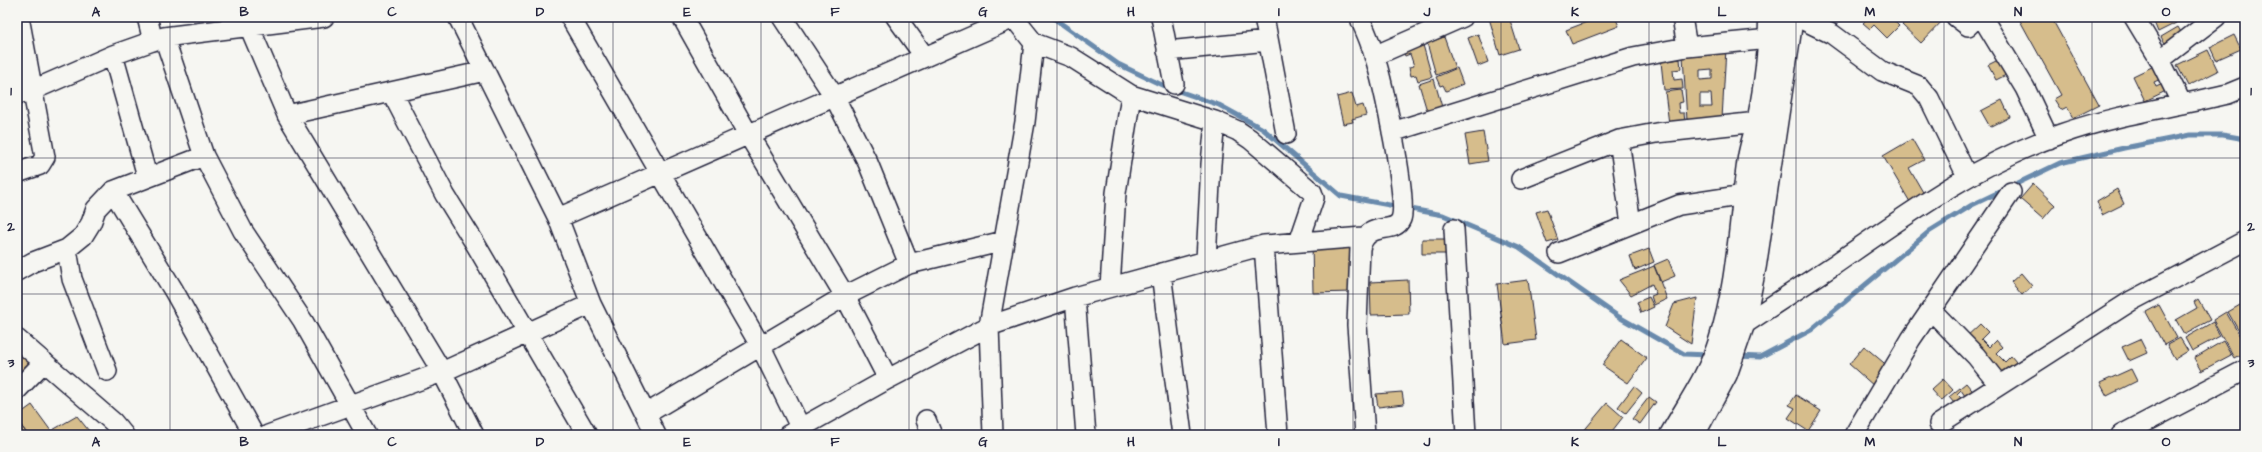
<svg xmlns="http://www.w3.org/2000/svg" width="2262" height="452" font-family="'Architects Daughter',sans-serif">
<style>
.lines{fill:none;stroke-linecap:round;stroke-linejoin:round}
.stream{stroke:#698aac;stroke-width:5}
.building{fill:#d6bd8c;stroke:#22223b;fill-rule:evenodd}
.minor-casing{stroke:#22223b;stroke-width:22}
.major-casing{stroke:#22223b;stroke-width:25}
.minor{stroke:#f6f6f2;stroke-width:19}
.major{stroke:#f6f6f2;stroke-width:22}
.grid{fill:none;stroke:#22223b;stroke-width:1;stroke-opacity:0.55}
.neatline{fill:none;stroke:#22223b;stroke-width:1.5}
.grid-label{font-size:13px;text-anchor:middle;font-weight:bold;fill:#22223b}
</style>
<rect width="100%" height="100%" fill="#f6f6f2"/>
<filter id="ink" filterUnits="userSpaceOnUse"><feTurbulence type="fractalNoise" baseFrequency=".025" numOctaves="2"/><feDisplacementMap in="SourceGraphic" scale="8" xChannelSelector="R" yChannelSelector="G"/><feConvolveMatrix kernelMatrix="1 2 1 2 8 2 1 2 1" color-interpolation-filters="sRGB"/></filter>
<g filter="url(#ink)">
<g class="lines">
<path class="stream" d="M1052,17l66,47 46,22 55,19 44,24 78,67 102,19 76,32 100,70 65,37 25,1
M1737,356l23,1 51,-27 119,-99 42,-26 88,-42 64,-15 66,-13h33l22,4"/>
</g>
<path class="building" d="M1509,17l10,32 -19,6 -11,-37z
M1600,17h15l4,9 -47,18 -6,-14z
M1865,17h25l9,9 -12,12 -13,-13 -4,4 -7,-6 4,-4z
M1910,17h36l-25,26 -19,-18z
M2018,17h33l48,88 -26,13 -6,-11 -6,3 -7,-11 7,-4z
M2152,17h21l3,6 -18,9z
M2178,27l4,7 -17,9 -4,-6z
M1478,34l10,28 -10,4 -10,-28z
M2234,35l7,14 -25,11 -6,-13z
M1444,37l11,31 -19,7 -9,-32z
M1423,45l9,32 -14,4 -2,-6 -5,1 -2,-9 5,-1 -4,-12 -5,2 -2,-5z
M1726,48l-4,71 -35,2 -4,-65zM1712,69v10l-12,1v-10zM1700,94h11l1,13h-12z
M2208,50l10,21 -30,15 -11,-21z
M2004,57l8,15 -16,8 -8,-15z
M1680,59l1,10 -8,1 1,10 8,-1 1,10 -19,1 -3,-28z
M2156,65l7,13 -9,4 2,5 9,-4 3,7 -23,11 -12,-25z
M1457,68l6,16 -17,7 -3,-6 -3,1 -4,-9z
M1434,79l8,28 -15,4 -8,-27z
M1681,90l2,12 -5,1 1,10h5l1,9 -16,2 -4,-32z
M1352,93l4,14 7,-2 3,10 -14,4 1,3 -10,2 -6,-27z
M2002,100l8,17 -20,10 -9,-16z
M1483,132l5,29 -18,3 -5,-29z
M1912,139l12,21 -15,8 15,26 -14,8 -27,-46z
M2033,184l22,21 -12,14 -23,-20z
M2117,189l7,15 -22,11 -5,-14z
M1547,209l11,31 -11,3 -11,-31z
M1422,239h25v15h-25z
M1312,244h38l1,48 -38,1z
M1649,249l5,13 -19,8 -5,-14z
M1668,259l7,17 -14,6 -7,-17z
M1654,266l13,33 -13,6 -3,-9 5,-2 -4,-10 -21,11 -12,-15z
M2021,273l11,13 -10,9 -11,-13z
M1408,280l1,34 -38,1 -1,-33z
M1528,280l8,60 -31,4 -8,-60z
M1649,297l5,10 -13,6 -4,-11z
M1697,298l-6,46 -26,-17 9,-23z
M2198,299l12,21 -26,14 -8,-14 21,-12 -3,-6z
M2159,305l18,33 -13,7 -18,-33z
M2240,305l5,8v29l-17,-30z
M2226,312l19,33v7l-11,6 -21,-38z
M2213,322l7,14 -28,15 -7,-13z
M1980,324l8,8 -7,7 8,8 7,-7 6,7 -6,6 9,9 6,-6 6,7 -15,15 -37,-40z
M2180,338l8,13 -13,8 -8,-14z
M1621,339l26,19 -19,25 -26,-18z
M2140,339l7,14 -18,8 -7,-14z
M2223,341l8,14 -30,16 -7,-13z
M17,344l22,19 -22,20z
M1864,346l26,22 -16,18 -25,-22z
M2131,369l6,12 -30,15 -7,-13z
M1943,379l10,11 -12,11 -10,-11z
M1966,383l10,12 -17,14 -10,-12zM1961,390l4,6 -3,3 -5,-5z
M1634,386l8,7 -16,20 -8,-6z
M1402,392l2,12 -26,3 -2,-13z
M1796,395l25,16 -13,20 -20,-13 7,-10 -6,-3z
M1649,397l7,5 -16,22 -8,-5z
M1607,403l16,14 -14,18h-25l-2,-2z
M32,405l19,26 -6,4h-17l-11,-15v-4z
M77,416l12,15 -3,4h-32l-3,-4z
M17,420l11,15h-11z"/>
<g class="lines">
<g class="minor-casing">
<path id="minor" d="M147,17l6,24
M458,17l100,201 33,86 65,131
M570,17l191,330 43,88
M682,17l66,117 97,162 43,83
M782,17l52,79 34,67 41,101
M896,17l29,40
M1161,17l13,67
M1264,17l22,117
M1682,17l5,30
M1797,17l35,17 50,37 37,15 10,12 38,78
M1956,17l12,9 9,-9
M1982,17l43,71 24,51
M2134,17l26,43 22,44
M1361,21c5,11 10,23 13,34 8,24 35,146 27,164 -7,17 -33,0 -41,29l-3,77 8,110
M249,26l38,89 155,257 32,63
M164,37l40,119 39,75 60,90 64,114
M1034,43l37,14 60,38 84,26 23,10 12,8 62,53 2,6 -15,44
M1167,51l101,-10
M113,55l34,121
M1374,56l89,-39
M2160,60l56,-43
M392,93l53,102 31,50 111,190
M17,94l16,-4 80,-35 51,-18 160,-20
M287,115l198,-44
M1392,132l241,-75 54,-10 83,-8
M1619,140l12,84
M17,173l23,-8 5,-8 -26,-140
M1521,179l98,-39 37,-7 102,-11
M113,191l61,100 80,144
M558,218l458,-201
M1454,229l12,206
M1264,245l14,190
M67,249l5,30 35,92
M1559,253l120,-48 66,-10
M1206,260l5,-96 4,-43
M17,271l16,-9 34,-13 16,-13 8,-13 5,-14 17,-18 91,-35
M1161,273l21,162
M1110,287l6,-94 15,-98
M1075,297l11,138
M1931,310l45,46 23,29
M1743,325c30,-20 61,-40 91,-60 72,-50 143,-102 227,-131 54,-19 112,-27 167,-40l17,-7
M17,339l96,83 11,13
M17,390l27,-28
M646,414l199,-118 64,-32 95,-23
M926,420l6,15
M1939,424l192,-123 114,-60
M268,435l174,-63 149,-68
M788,435l100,-56 101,-53 86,-29 189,-52 99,-8
M993,435l-4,-109 36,-204 9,-79 -20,-25
M1854,435l57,-96 100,-147
M2121,435l124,-65"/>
</g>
<g class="major-casing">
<path id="major" d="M1671,435c17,-30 39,-61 49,-94 19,-59 20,-122 29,-183 2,-12 6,-24 9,-35 7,-35 12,-71 12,-106
M1693,435l33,-61 17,-49 12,-60 37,-248"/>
</g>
<use href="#minor" class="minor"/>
<use href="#major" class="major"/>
</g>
</g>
<path class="grid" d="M170,17v418M318,17v418M466,17v418M613,17v418M761,17v418M909,17v418M1057,17v418M1205,17v418M1353,17v418M1501,17v418M1649,17v418M1796,17v418M1944,17v418M2092,17v418M17,158h2228M17,294h2228"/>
<rect width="2262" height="452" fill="none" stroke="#f6f6f2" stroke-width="44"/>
<rect x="22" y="22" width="2218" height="408" class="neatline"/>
<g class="grid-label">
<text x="96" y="16">A</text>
<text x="244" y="16">B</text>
<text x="392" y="16">C</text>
<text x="540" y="16">D</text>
<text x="687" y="16">E</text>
<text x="835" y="16">F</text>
<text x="983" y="16">G</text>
<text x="1131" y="16">H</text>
<text x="1279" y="16">I</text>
<text x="1427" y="16">J</text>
<text x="1575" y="16">K</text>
<text x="1722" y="16">L</text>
<text x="1870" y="16">M</text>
<text x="2018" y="16">N</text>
<text x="2166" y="16">O</text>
<text x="11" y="95">1</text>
<text x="2251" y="95">1</text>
<text x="11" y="231">2</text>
<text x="2251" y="231">2</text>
<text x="11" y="367">3</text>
<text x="2251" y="367">3</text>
<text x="96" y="446">A</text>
<text x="244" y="446">B</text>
<text x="392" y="446">C</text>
<text x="540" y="446">D</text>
<text x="687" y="446">E</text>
<text x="835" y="446">F</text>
<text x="983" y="446">G</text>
<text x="1131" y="446">H</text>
<text x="1279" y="446">I</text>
<text x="1427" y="446">J</text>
<text x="1575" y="446">K</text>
<text x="1722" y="446">L</text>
<text x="1870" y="446">M</text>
<text x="2018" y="446">N</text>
<text x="2166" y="446">O</text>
</g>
</svg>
